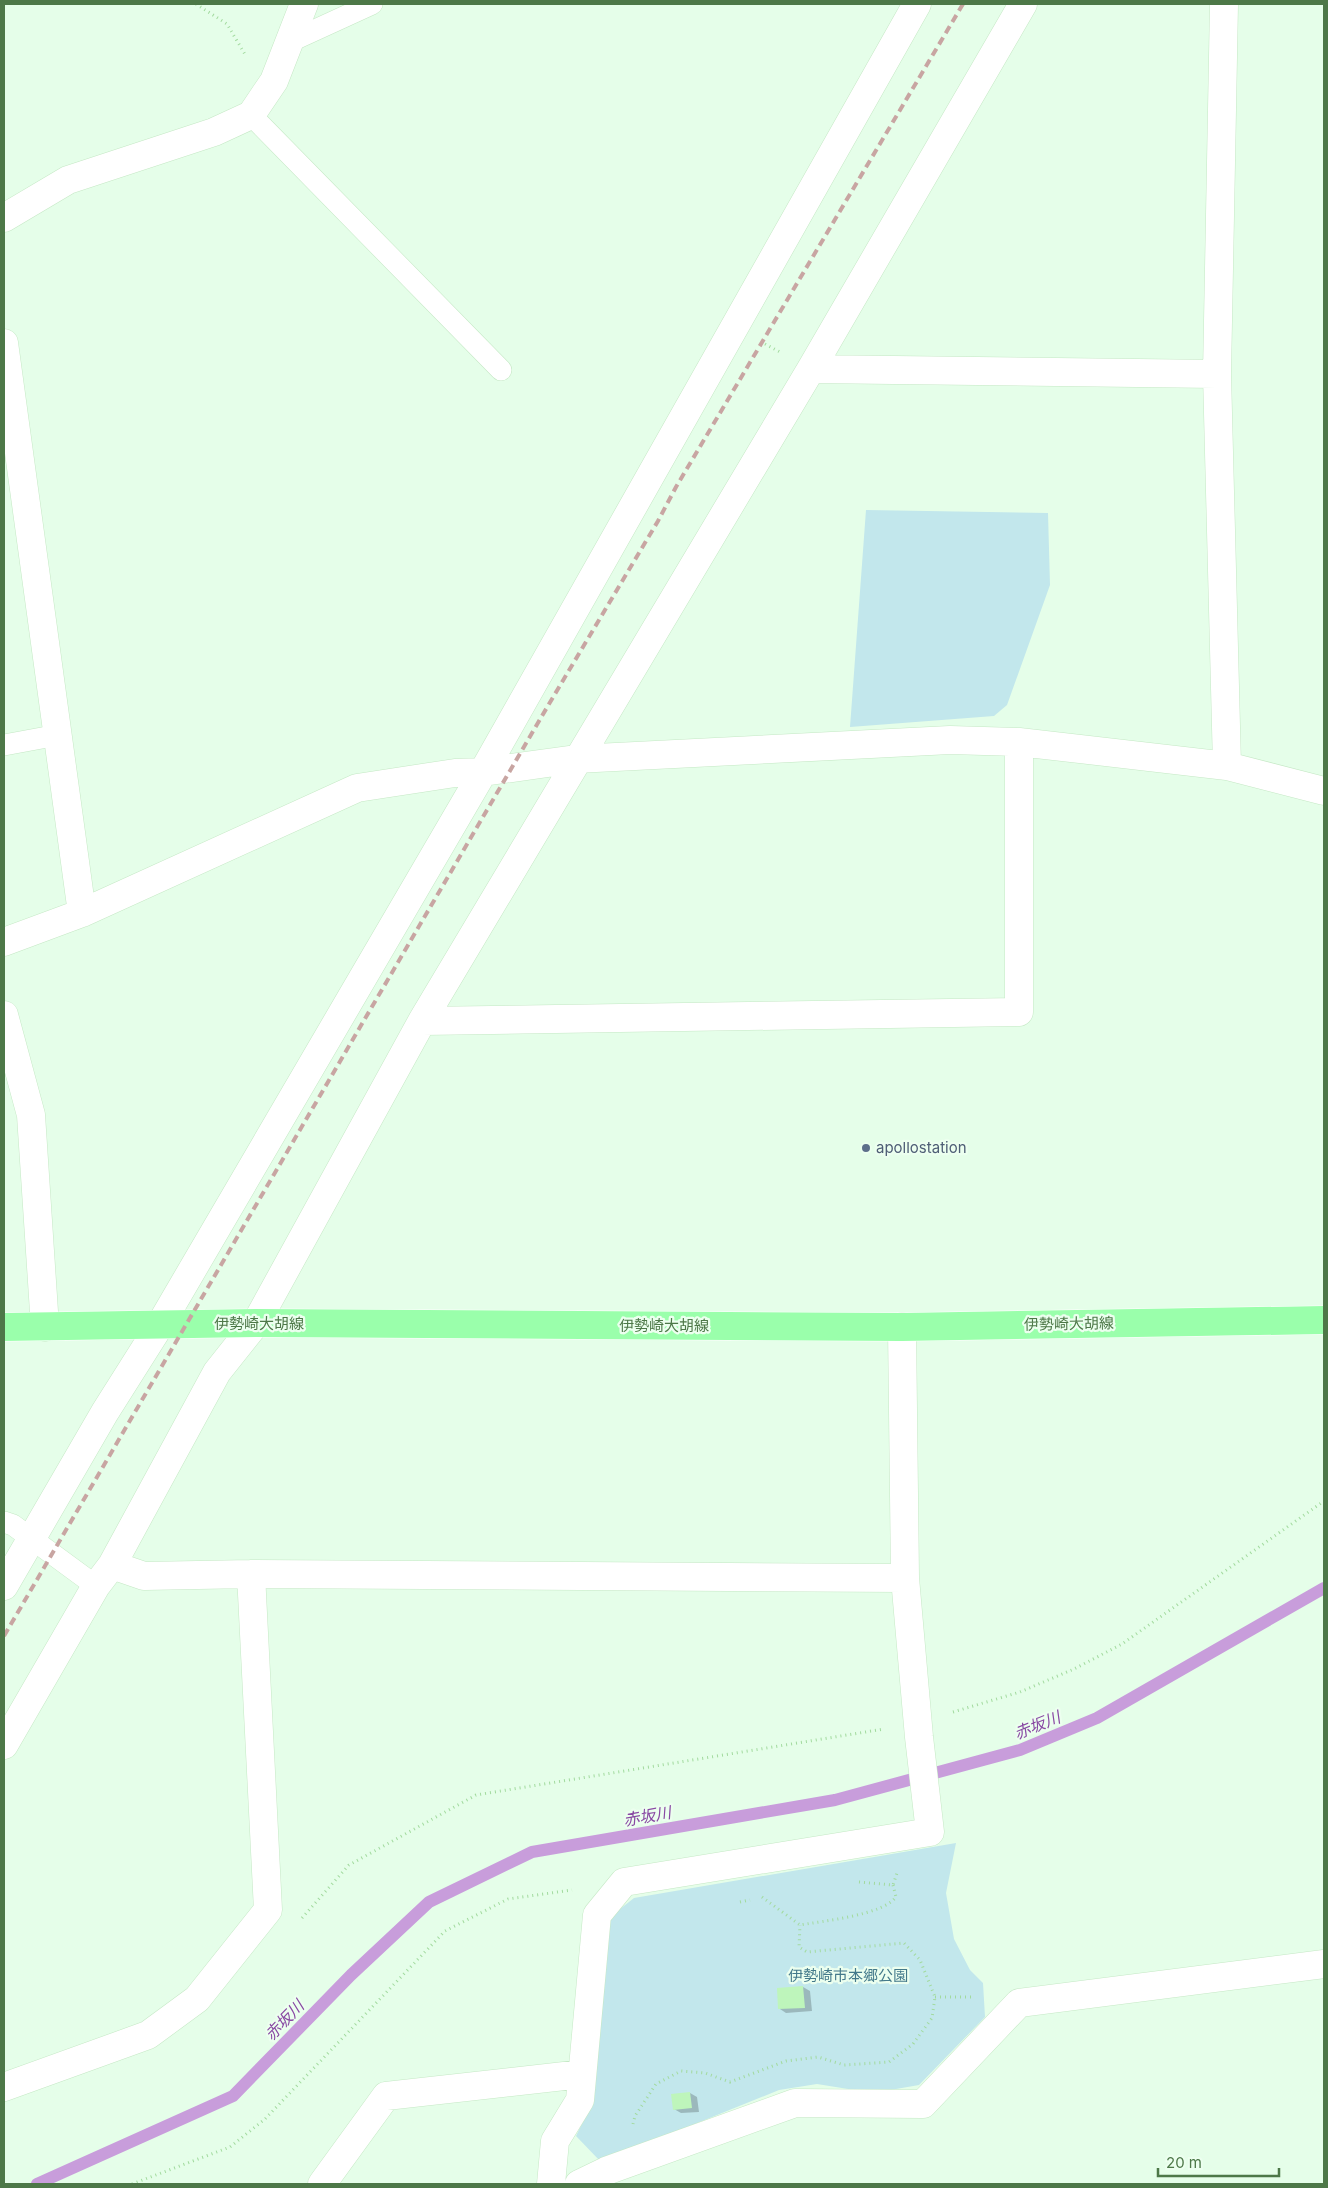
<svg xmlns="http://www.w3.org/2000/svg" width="1328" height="2188" font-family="Inter,'Noto Sans JP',sans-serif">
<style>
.green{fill:#c2e7ec}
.shadow{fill:#0003}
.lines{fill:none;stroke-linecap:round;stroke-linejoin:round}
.stream{stroke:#c89ddb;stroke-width:12}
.building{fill:#bef5bb}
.service-casing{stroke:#c5e8c5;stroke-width:22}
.minor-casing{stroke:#c5e8c5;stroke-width:29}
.primary-casing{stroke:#fff;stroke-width:29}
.path{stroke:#a2da9e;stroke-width:3;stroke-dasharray:1 4;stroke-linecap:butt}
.service{stroke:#fff;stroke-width:21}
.minor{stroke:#fff;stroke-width:28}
.primary{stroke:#9affab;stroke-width:28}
.rail{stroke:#c8a5a2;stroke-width:4;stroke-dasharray:8 5;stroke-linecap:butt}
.service-dot{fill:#5c6f8a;stroke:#ecffef;stroke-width:2}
.labels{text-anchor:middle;stroke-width:4.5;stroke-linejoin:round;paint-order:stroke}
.service-label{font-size:15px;fill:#4e5e75;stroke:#ecffef;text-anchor:start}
.street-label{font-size:15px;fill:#4d7848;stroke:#ecffef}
.park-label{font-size:15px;fill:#447a8b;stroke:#ecffef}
.water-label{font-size:16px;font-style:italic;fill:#8849a3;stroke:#ecffef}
</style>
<rect width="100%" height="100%" fill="#e5fee9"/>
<path class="green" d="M866,510l182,3 2,72 -43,120 -13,11 -144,11z
M956,1843l-10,50 8,46 16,31 13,13 2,34 -66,68 -46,8 -56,-9 -38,6 -178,72 -25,-26 17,-35 17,-184 24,-19z"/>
<path class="shadow" d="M803,1987l7,4 2,20 -26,2 -6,-4 -2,-20z
M690,2093l7,4 2,15 -18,1 -7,-4z"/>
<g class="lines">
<path class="stream" d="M37,2184l196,-88 118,-121 78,-73 103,-50 303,-52 185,-50 77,-32 227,-130"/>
</g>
<path class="building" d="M803,1986l2,22 -27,1 -1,-21z
M690,2092l2,16 -19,2 -2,-16z"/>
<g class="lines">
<g class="service-casing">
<path id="service" d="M289,42l83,-38
M251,115l250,255
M4,745l54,-10
M4,1522l9,3 83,61"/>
</g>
<g class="minor-casing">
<path id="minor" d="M1224,4l-7,370 10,392
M4,218l64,-38 146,-48 37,-17 23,-34 30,-77
M4,343l78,570
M811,369l406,5
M4,942l78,-29 275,-125 98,-15 28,-1 93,-13 374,-19 69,2 208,24 97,25
M4,1015l27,100 14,212
M422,1021l597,-9v-270
M112,1565l32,11 107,-2 654,4
M4,1586l101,-174 55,-87 323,-553 434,-768
M4,1745l92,-159 16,-21 105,-193 39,-49 166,-302 389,-652 212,-365
M4,2087l144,-52 49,-36 71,-89 -17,-336
M322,2184l64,-88 196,-22
M551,2184l4,-43 25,-41 17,-185 27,-33 306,-50 -11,-95 -14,-159 -3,-251
M579,2184l27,-13 189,-68 128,1 96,-101 305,-39"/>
</g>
<g class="primary-casing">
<path id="primary" d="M4,1327l252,-4 646,4 422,-7"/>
</g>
<path class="path" d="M196,4l31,20 19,32
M765,344l15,8
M953,1712l67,-20 54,-23 48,-25 202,-143
M859,1882l34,3 4,-12
M762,1897l38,28c23,-4 83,-10 96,-28l-3,-12
M740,1902l10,-2
M302,1918l47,-53 127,-70 408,-66
M935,1997h39
M633,2124l2,-8 21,-32 25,-13 24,2 25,9 56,-21 32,-4 26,8 45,-3 24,-18 19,-26 3,-21 -15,-37 -16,-17 -97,9 -8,-5 1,-22
M132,2184l98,-37 35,-28 180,-188 63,-32 64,-9"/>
<use href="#service" class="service"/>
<use href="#minor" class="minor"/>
<use href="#primary" class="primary"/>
<path class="rail" d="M4,1636l545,-932 109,-183 18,-34 287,-483"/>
</g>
<circle class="service-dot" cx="866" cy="1148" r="5"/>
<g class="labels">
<g class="service-label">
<text x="876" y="1153">apollostation</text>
</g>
<g class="street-label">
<text x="259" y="1329">伊勢崎大胡線</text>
<text transform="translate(1069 1324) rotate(-1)" y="5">伊勢崎大胡線</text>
<text x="664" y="1331">伊勢崎大胡線</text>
</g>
<g class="park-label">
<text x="848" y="1981">伊勢崎市本郷公園</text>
</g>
<g class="water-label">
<text transform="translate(1037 1725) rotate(-22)" y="6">赤坂川</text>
<text transform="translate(647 1816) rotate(-10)" y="6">赤坂川</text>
<text transform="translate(284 2020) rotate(-46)" y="6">赤坂川</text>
</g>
</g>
<rect width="1328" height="2188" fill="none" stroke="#4d7848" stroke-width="10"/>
<path d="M1158 2168v8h121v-8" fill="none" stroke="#4d7848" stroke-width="2.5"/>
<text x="1166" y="2168" font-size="15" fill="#4d7848" stroke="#ecffef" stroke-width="4" paint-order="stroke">20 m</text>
</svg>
